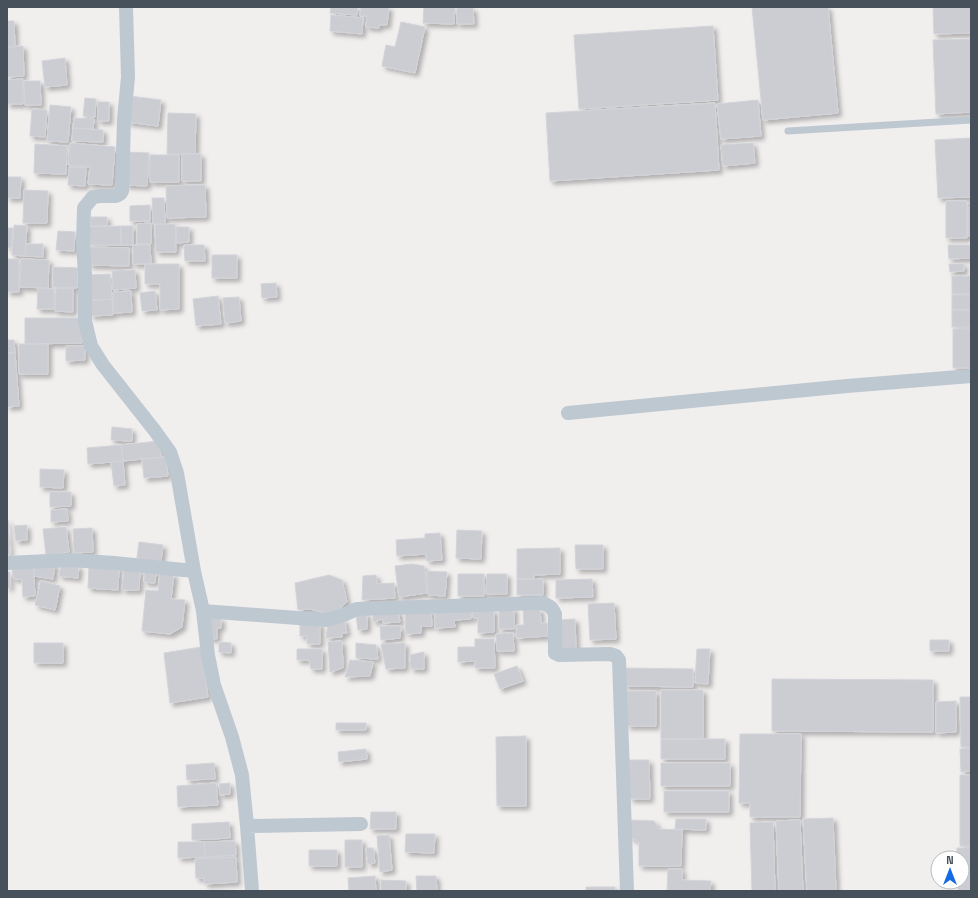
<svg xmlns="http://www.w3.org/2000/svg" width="978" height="898" font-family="'Space Grotesk',sans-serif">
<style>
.building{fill:#cbcdd3;stroke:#d2d4da;filter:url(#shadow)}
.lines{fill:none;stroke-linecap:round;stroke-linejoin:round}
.lane{stroke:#bec8d1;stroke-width:7}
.street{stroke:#bec8d1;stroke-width:14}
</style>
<defs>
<filter id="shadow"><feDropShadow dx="3.5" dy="3.5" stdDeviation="2" flood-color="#0004"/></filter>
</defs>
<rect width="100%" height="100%" fill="#f1eeee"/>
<path class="building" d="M331,7h27l-1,8 -27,-2z
M361,7h28l-2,18h-8v3l-13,-1 1,-11h-7z
M424,7h31l-1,17 -31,-1z
M752,7h76l10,106 -75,7z
M933,7h38v26l-37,1z
M457,8h16l1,16h-17z
M331,15l32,3 -1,16 -32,-3z
M7,21h7l1,26h-8z
M401,22l24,5 -10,46 -33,-7 4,-21 9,2z
M713,26l5,74 -139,9 -5,-74z
M971,39v73l-35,2 -3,-74z
M23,46l1,30 -17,1v-30z
M65,58l2,27 -22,2 -3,-26z
M23,79v25h-16v-24z
M24,81h16l1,24h-16z
M130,96l31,4 -3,26 -31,-4z
M85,98l11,1 -1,18 -12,-1z
M758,100l3,36 -40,3 -4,-35z
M98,102h11v19h-11z
M715,103l4,67 -169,11 -4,-68z
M50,105l21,2 -3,35 -21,-1z
M32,109l15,1 -2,27 -15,-1z
M168,113l28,1 -1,40h-28z
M74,118l20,1 -1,10 -20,-1z
M73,128l30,2v12l-31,-1z
M971,138v59l-33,1 -3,-58z
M70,143l45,4 -3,38 -24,-1 2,-17 -22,-2z
M753,143l2,20 -32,3 -2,-21z
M35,144l32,2 -1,28 -32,-1z
M126,152l23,1 -2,33 -22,-1z
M182,154h19v27h-19z
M150,155h29v27h-29z
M69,167l17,1 -1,18 -17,-1z
M7,177h14l-1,21h-13z
M205,185l1,32 -39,1 -1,-32z
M24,190l24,1 -1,32h-24z
M152,198h12l1,26h-12z
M946,201h21v37h-21z
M150,205v16h-20v-15z
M971,207v29h-3v-28z
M91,217h16v9h-16z
M151,223v21h-14v-20z
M175,224l1,28h-20l-1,-27z
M14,225l13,1 -2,30 -13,-1z
M121,226v19h-33v-18z
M121,226h12v19h-12z
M176,227h13v15l-12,1z
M7,228h6l-2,20 -4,-1z
M58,231l17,1 -1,19 -18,-1z
M26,244h17v13l-18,-1z
M133,245h17l1,19h-18z
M184,245h20l1,16h-20z
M948,245h23v13l-22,1z
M89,247l40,1v18l-40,-1z
M212,255h25v23h-25z
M7,259h12v33h-12z
M21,259l28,1 -1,28 -28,-1z
M145,264h34v45l-19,1v-26h-15z
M949,264h15v7l-14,1z
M53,267l25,1 -1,20 -24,-1z
M135,270l1,18 -23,2 -1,-19z
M110,274l2,25 -21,1 -2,-25z
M952,276h19v18h-19z
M276,283l1,14 -15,1 -1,-14z
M38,288l16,1v20h-17z
M56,288l17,1v23l-18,-1z
M131,291l1,21 -18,1 -1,-21z
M155,291l2,19 -15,1 -2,-18z
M952,295h19v15h-19z
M218,296l3,28 -25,2 -3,-27z
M239,297l2,24 -16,2 -2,-25z
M112,299l1,16 -22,1 -1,-15z
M952,310h19v17h-19z
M25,318h56l1,25 -57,1z
M953,329h18v39h-18z
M7,340h7l1,13h-8z
M19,344h29v30h-29z
M66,346h19v14l-19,1z
M7,353h8l4,53 -12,1z
M112,427l20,2v12l-21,-1z
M159,441l2,16 -38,4 -2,-16z
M121,445l2,16 -35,3 -1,-16z
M166,457l2,19 -24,2 -2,-19z
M123,461l2,24 -11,1 -3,-24z
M40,469l24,1 -1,18 -23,-1z
M50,492h21v14l-21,1z
M67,509l1,12 -17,1v-12z
M7,520h1l2,34 -3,1z
M27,525v15l-11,1 -2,-15z
M66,527l3,25 -23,3 -3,-26z
M92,528l1,24 -19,1 -1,-24z
M457,530l25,1 -1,28 -25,-1z
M440,533l2,27 -15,1 -1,-7 -29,2 -1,-16 29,-2v-4z
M139,542l24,3 -2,16 -24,-3z
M575,545h28v24h-27z
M560,548v26l-26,1v4h-17v-30z
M33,564l2,32 -12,1 -1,-17 -9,-2 -1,-13z
M35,564h20l-2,15 -19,-3z
M61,564l18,2 -1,12 -19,-2z
M412,564l12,2 3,27 -28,4 -4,-31z
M89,565l30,2 -1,23 -30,-2z
M124,568l16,2 -1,20h-17z
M145,570l11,1 -1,12 -11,-1z
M427,571l20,1 -2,24 -17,-1z
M7,572h3v16h-3z
M160,573l14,1 -3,25 14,1 -3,27 -12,7 -28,-3 4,-41 12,1z
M458,574h26v22h-26z
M487,574h20v20h-21z
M329,575l13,5 5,22 -8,8 -14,3 -15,-4 -12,1 -3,-27z
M376,575l1,9 17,-1 1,15 -33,2 1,-24z
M517,579h26v16h-26z
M592,579l1,18 -37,1v-18z
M41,581l19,5 -5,24 -20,-5z
M614,603l2,36 -26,1 -2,-36z
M471,608v11l-17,1 1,7 -20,1v-18z
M499,608h15v21h-15z
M540,609l1,14h6l1,13 -31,2 -1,-13h8l-1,-15z
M398,610l2,12 -17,1v-4l-10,3v-9z
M431,610l1,16h-11v7l-15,1 -1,-23z
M473,610h21v22l-16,1v-15h-5z
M367,613v16l-9,1 -2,-16z
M221,618v10h-4v11l-9,-1 -1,-19z
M344,619l3,14h-5v4l-16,1 2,-15z
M575,619l1,30 -18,1 -1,-30z
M300,623h20v21h-13v-8h-7z
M380,626h21l-1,12 -19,2z
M513,633l1,18h-17l-1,-17z
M475,639h19l1,29h-20v-7l-17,1v-15h17z
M930,640h19v11h-19z
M342,641l1,27 -13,4 -2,-30z
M219,642l12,1v10l-12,-1z
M34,643h29v20h-29z
M356,643l20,2 2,14 -22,-1z
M405,643v25l-19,1 -5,-25z
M201,647l7,50 -38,6 -6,-50z
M297,649h25v20h-11l-2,-9h-12z
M697,649h13l-2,35 -13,-1z
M424,652v17h-13l-1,-14z
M350,660l23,2 -3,14 -25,1z
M517,666l6,15 -23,8 -6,-15z
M624,668l69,1v18l-69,-1z
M772,679l161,1v52l-161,-1z
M661,690h42v49h-42z
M627,691h29v35h-29z
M960,697h11v50h-10z
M956,701v31l-20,1v-31z
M336,723h30v7h-30z
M740,734h61l-1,83h-50v-14h-11z
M526,736v70h-29l-1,-69z
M661,739h64v20h-64z
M971,748v23l-10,1 -1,-23z
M366,749l1,10 -28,3 -1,-10z
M629,760h20l1,39h-20z
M214,763l1,16 -28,1 -1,-15z
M661,763h69v23h-69z
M960,775h11v71h-11z
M216,783l2,22 -40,2 -1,-21z
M230,783v11l-10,1 -1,-11z
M664,791h65v21h-65z
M371,812h25v17h-26z
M833,818l3,73h-29l-4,-72z
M676,819h30v11l-31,-1z
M629,820l25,1 5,8 23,1 -1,36h-42v-24l-10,-6z
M800,820l3,71h-24l-3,-70z
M229,822l1,16 -38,2v-16z
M773,822l2,69h-23l-2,-68z
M406,834h29l-1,19 -29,-1z
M389,835l3,35 -12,2 -3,-36z
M345,840h17v27h-17z
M235,841l1,14 -31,2 -1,-15z
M178,842h26l1,15 -27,1z
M366,848h7l2,15 -7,1z
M957,848h14v43h-13v-9h4v-24h-5z
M309,850h28v16h-28z
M236,857l1,25 -32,2 -1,-6h-8l-1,-19z
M668,869h14v11l29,1 -1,10h-43z
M375,876l1,15h-27l-1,-13z
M416,876h20l1,15h-20z
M381,880l25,1v10h-25z
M586,887h29v4h-29z"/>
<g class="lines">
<path class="lane" d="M788,131l183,-11"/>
<path class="street" d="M126,7l2,70 -4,42 -2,72 -2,3 -4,2h-16l-7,1 -9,11 -1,36 2,30v47l6,25 12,19 52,66 15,21 7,21 17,98 9,40 5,44 6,30 18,52 10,38 5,51 5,65
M568,413l279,-27 124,-10
M7,563l63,-3 44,3 80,8
M203,611l122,9 16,-4 16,-7 185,-6c7,2 10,4 13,11v39l4,2 51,-1 6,2 3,4 8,231
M247,826l114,-2"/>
</g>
<rect width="978" height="898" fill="none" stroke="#46515c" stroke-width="16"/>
<g transform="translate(950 870)"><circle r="19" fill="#ffffff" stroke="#b5b9be"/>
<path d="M0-3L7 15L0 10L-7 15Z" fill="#146ae4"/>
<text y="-6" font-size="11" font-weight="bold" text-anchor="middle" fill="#46515c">N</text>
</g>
</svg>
